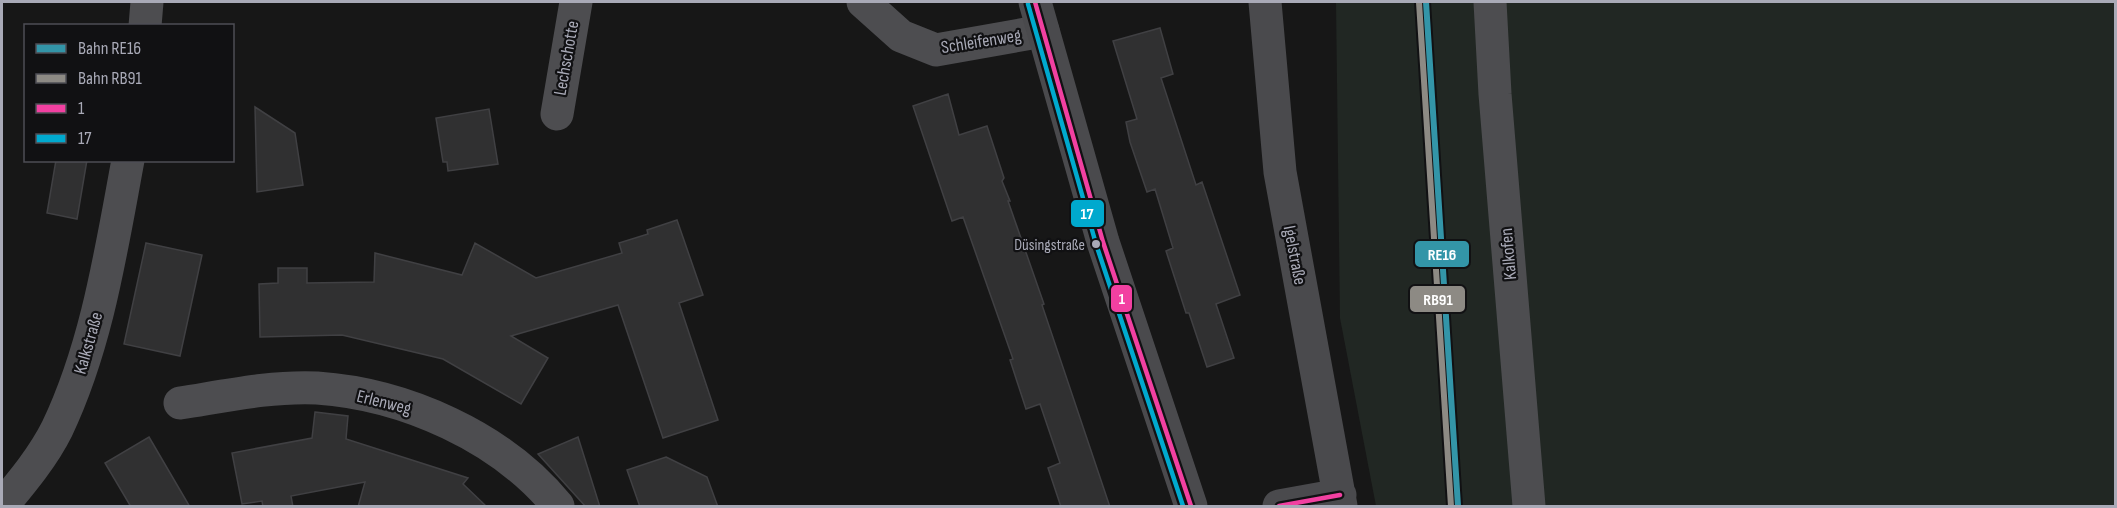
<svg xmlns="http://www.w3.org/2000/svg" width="2117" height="508" font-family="'Sofia Sans Condensed',sans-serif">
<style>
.green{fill:#212723}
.building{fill:#303031;stroke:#404043;stroke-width:1.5}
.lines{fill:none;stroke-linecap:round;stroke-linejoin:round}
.minor{stroke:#4d4d50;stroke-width:33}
.major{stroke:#4a4a4d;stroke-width:33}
.bus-1-casing{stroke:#111113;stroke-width:9}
.bus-2-casing{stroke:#111113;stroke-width:9}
.bus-1{stroke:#f240a1;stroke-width:4.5}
.bus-2{stroke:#00a9ce;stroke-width:4.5}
.rail-1-casing{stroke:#111113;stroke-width:10}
.rail-2-casing{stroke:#111113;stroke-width:10}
.rail-1{stroke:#3395a8;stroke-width:6}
.rail-2{stroke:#8d8a84;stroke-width:6}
.bus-dot{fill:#a9aab7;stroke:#111113;stroke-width:2}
.labels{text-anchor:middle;stroke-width:4.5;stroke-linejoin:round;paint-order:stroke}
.bus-label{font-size:16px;fill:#a9aab7;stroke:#111113;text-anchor:end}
.street-label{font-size:18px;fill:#a9aab7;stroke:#111113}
.line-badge{stroke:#111113;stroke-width:2}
.badge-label{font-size:16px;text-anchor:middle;font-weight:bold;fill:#fff}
</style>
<rect width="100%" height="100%" fill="#171717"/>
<path class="green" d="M1336,2h779v504h-739l-36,-188z"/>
<path class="building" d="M1160,28l13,46 -12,4 35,107 6,-3 38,113 -24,9 18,54 -27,9 -18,-54h-3l-20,-62 7,-3 -18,-59 -8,3 -17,-50 -4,-20 11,-3 -24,-78z
M948,94l11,41 28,-9 17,52 -2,3 8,20h-2l36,103 -2,1 68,202h-49l-13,-39 12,-5 -20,-59 -14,5 -16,-49 3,-1 -50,-142 -11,4 -39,-115z
M255,107l40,26 8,52 -46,7z
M489,109l9,55 -50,7 -1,-9h-4l-7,-44z
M56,160h31l-10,59 -30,-6z
M677,220l26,75 -24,8 39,117 -55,18 -45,-133 -107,31 37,22 -27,46 -78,-45 -101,-24 -82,2 -1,-53 19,-1v-15h29v15l67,-1 1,-29 87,22 13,-32 61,35 86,-25 -3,-10 29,-9 -1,-4z
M146,243l56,12 -22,101 -56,-12z
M315,412l33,4 -2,23 122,39 -5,6 24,23h-129l7,-25 -74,14 2,11h-30l-1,-6 -20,3 -10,-51 80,-15z
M149,437l41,70h-59l-26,-44z
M578,437l22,70h-14l-48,-53z
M666,457l41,20 11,30h-78l-13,-37z"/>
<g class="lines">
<path class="minor" d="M863,2l38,34 35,14 107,-19
M1490,2l5,92 34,412
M145,26l2,-24
M557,114l19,-112
M180,403c45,-7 90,-17 137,-15 88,6 185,49 241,118
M2,506c20,-24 41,-49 55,-77 40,-84 54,-178 71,-269"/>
<path class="major" d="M1035,2l68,240 88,264
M1265,2l15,170 61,334
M1279,506l61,-11"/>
<g class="bus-1-casing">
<path id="bus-1" d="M1035,2l68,240 88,264
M1279,506l61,-11"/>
</g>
<g class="bus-2-casing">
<path id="bus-2" d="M1028,4l68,240 87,262"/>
</g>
<use href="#bus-1" class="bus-1"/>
<use href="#bus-2" class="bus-2"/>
<g class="rail-1-casing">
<path id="rail-1" d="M1426,2l32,504"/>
</g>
<g class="rail-2-casing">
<path id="rail-2" d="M1419,2l32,504"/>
</g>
<use href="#rail-1" class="rail-1"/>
<use href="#rail-2" class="rail-2"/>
</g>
<circle class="bus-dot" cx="1096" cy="244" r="5"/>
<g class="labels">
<g class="bus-label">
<text x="1085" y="250">Düsingstraße</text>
</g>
<g class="street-label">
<text transform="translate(981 41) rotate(-9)" y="6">Schleifenweg</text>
<text transform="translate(566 58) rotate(-80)" y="6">Lechschotte</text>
<text transform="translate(1508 254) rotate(-95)" y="6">Kalkofen</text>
<text transform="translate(1295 255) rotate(79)" y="6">Igelstraße</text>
<text transform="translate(88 343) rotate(-74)" y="6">Kalkstraße</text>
<text transform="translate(384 402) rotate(14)" y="6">Erlenweg</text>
</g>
</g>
<g class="line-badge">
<rect x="1070" y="199" width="35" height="29" rx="6" fill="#00a9ce"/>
<rect x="1414" y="240" width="56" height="28" rx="6" fill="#3395a8"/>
<rect x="1110" y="284" width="23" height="29" rx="6" fill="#f240a1"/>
<rect x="1409" y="285" width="57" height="28" rx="6" fill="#8d8a84"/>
</g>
<g class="badge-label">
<text x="1087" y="219">17</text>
<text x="1442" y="260">RE16</text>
<text x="1122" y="304">1</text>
<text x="1438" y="305">RB91</text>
</g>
<rect width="2117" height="508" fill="none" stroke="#a9aab7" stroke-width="6"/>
<rect x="24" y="24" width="210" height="138" fill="#111113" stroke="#4e4e55" stroke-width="1.5"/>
<rect x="36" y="44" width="30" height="9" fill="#3395a8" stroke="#4e4e55" stroke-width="1.5"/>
<text x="78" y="54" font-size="18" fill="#a9aab7">Bahn RE16</text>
<rect x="36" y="74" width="30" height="9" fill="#8d8a84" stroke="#4e4e55" stroke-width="1.5"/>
<text x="78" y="84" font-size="18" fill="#a9aab7">Bahn RB91</text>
<rect x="36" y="104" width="30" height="9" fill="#f240a1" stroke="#4e4e55" stroke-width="1.5"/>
<text x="78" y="114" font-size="18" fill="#a9aab7">1</text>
<rect x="36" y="134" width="30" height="9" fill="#00a9ce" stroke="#4e4e55" stroke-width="1.5"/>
<text x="78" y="144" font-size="18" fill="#a9aab7">17</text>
</svg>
